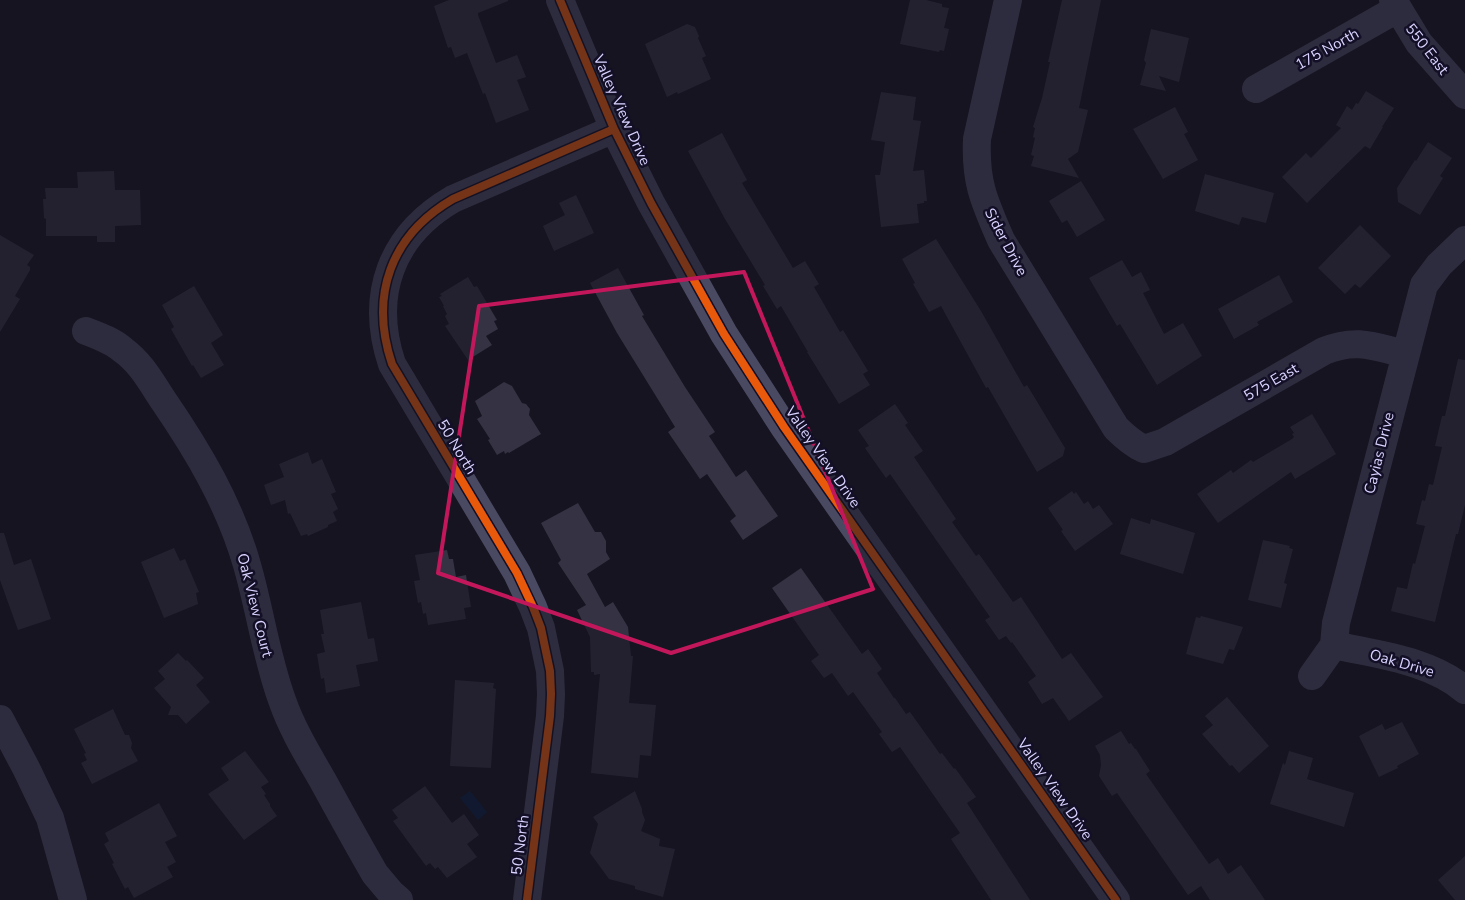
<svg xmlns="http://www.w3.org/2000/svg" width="1465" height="900" font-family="'Nunito Sans',sans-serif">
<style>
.water{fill:#0d2144}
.building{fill:#343243}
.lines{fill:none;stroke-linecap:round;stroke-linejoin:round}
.minor{stroke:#4a4962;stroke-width:28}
.cycleway-casing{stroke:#130f26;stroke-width:11}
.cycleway{stroke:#e8590c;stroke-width:8}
.marked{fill:none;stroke:#c2185b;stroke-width:4;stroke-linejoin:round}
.labels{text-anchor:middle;stroke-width:5;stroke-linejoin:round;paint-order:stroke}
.street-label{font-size:15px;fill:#d9d4ff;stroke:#130f26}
</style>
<rect width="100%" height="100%" fill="#161421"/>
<path class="water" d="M470,791l17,21 -9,8 -18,-22z"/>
<path class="building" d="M449,0h59v1l-30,12v2l18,48 21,-8 9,22 -9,3 12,30 -33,13 -11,-30 -2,1 -16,-41 -12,5 -4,-11 -3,1 -14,-42z
M910,0h16l16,4v3l7,1 -5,20 5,1 -5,22 -4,-1 -1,2 -39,-8z
M1062,0h39l-22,108 9,2 -10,42 -10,7 11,19 -48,-12 3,-10 -3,-1 4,-17 -2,-1 2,-9 -2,-1 9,-29 8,-36h-2z
M687,24l8,3 4,9 -1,2 8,18 -4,2 9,21 -33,15 -1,-2 -10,5 -22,-53z
M1151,29l38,9 -10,44 -20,-6 7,15 -26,-6 6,-22 -2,-3z
M1366,91l28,17 -12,19h1l-13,22 -5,-3 -58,57 -25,-26 24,-24 5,5 30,-30 -5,-3 11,-19 5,4 4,-7 2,1z
M881,92l35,5 -3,23 8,1 -8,50 11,-1 3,31h-3v2l-7,1 2,19 -38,4 -6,-52h5l5,-33 -14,-2z
M1175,107l13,25 -4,2 14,26 -35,19 -30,-50z
M722,133l25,47 -5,3 51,85 12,-7 14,23 -5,3 26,45 3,-2 25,41 -5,3 7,11 -31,19 -32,-52h1l-27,-46 -4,3 -14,-23 2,-1 -40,-66 -37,-68z
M1428,142l24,16 -12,18 3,2 -23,37 -22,-13 -1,-14 18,-28 1,1z
M114,171l1,19h25l1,35 -26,1v16h-18v-6h-51v-17l-2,-1 -1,-19h3l-1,-11h33l-1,-16z
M1205,174l69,19 -8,30 -24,-6 -3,8 -44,-14z
M1081,181l24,39 -28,17 -10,-17 -5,3 -13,-22z
M576,195l18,38 -40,18 -11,-25 22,-11 -6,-12z
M1360,225l31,31 -31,32 -5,-4 -10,10 -27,-26z
M0,235l34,20 -7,10 3,2v3l-15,26 5,3 -20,33z
M936,239l45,72 43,76 3,-2 38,63 -2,8 -26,16 -49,-85 -2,1 -45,-82 -12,6 -16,-28 2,-1 -13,-24z
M1122,260l10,17 9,-5 9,18 -7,3 21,41 19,-11 19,33 -45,29 -37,-61 -3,2 -28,-48z
M618,268l26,47 -2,1 43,71 30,45 -6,4 27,41 10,-7 32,46 -35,24 -13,-19 6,-5 -29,-42 -7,5 -32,-47 7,-5 -58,-94 -27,-50z
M1279,275l14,27 -36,20 2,3 -25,14 -16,-30z
M468,277l6,10 3,-1 20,34 -3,1 4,8 -12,7 6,9 -24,15 -23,-34 4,-2 -4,-8 2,-2 -4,-8h1l-5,-9 3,-1 -2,-2z
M194,286l29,49 -12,8 13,22 -23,13 -8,-13 -1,1 -21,-37 3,-2 -12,-22z
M1458,359l7,1v145l-7,29h-2l-21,88 -44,-11 6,-24 10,2 6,-26 2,1 10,-38 -9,-2 6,-24 3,1 4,-17 4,1 9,-38 -7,-1 7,-30h3z
M504,382l8,4 10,17 4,1 4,5 -1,6 12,19 -32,19 -1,-1 -3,2 -1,-3 -7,4 -9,-15 2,-1 -13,-20 5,-3 -7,-15z
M895,404l13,19 -3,2 18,26 -9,6 42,62 -4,3 24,34 3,-2 34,48 8,-5 41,62 9,-6 32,44 -34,24 -16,-23 -11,6 -14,-22 8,-6 -24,-34 -1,1 -5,-7 -7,4 -14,-20 5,-3 -100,-143 -4,4 -21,-30 4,-2 -11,-16z
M1312,414l24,40 -41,25 -4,-7 -73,51 -21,-29 34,-24 2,3 18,-13 2,2 39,-23 2,-2 -2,-3 2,-1 -4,-6z
M308,452l4,12 10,-5 14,33 -5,2 7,15 -5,3 4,9 -9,4v2l-20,9 -1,-2 -6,2 -11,-23 -2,1 -3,-14 -14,5 -7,-20 20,-8 -5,-13z
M1072,491l2,3 2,-2 8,12 4,-3 5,8 6,-4 14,19 -38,27 -14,-20 2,-1 -15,-22z
M578,503l17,29h6l5,9v11l4,7 -23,15 18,33 8,-5 15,25 3,29h2l-4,47 27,2 -5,51 -11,-1 -2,23 -47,-5 9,-99 -6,1v-3h-3l-1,-35 -13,-27 9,-5 -28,-42 3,-3 -20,-37z
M1131,518l19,6 1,-5 44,14 -12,41 -63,-20z
M0,533h4l10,32 17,-6 20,60 -33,11 -18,-50z
M1263,540l27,6 -1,2 4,1 -9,34 3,1 -6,24 -33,-8z
M174,548l6,13 5,-2 14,33 -3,1 2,11 -34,14 -23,-56z
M447,550l2,9h4l3,18 10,-2 5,32 -7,1 2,11 -38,6 -2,-12 -3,1 -2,-12 -3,1 -4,-22 6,-1 -5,-25z
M801,568l61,86 6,-5 14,20 -5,4 17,25h1l11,16 4,-2 30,42 2,-1 12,16 1,-1 21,29 -9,6 63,97h-39l-40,-61 9,-6 -60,-86 -8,5 -13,-18 3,-2 -29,-40 -5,4 -16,-23 -8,5 -13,-17 8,-6 -47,-67z
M361,602l7,37 6,-1 4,23 -22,4 4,21 -34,7 -2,-15 -3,1 -4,-25 8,-2 -4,-18h3l-4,-24z
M1201,616l42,11 -9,23 -5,-1 -6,15 -37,-10 10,-37 4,1z
M178,653l8,8 1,-1 17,18 -8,7 14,17 -24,22 -8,-9h-10l3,-8 -17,-19 11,-9 -7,-8z
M455,680l39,3 -1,5 3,1 -5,79 -41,-2z
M1227,697l42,49 -30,27 -7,-8 -2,1 -28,-32 11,-9 -8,-9z
M113,709l12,26h4l3,8 -1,5 7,13 -46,23 -11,-21 6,-3 -3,-6 2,-1 -12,-24z
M1402,722l17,32 -22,12 1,2 -19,9 -20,-41 23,-12 3,6z
M1121,731l8,13 2,-1 4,6h1l14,22 -4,3 63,90 9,-6 10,16 13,-9 24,35h-55l-9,-14 -13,9 -71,-102 -5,3 -13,-20 2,-11 -1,-10 -5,-9z
M245,751l24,31 -8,5 5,7 -2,1 6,9v2l7,10 -33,24 -36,-46 21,-14 -8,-12z
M1289,751l24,7 -6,21 47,14 -10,34 -74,-23 13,-41 2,2z
M425,786l27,37 12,-9 15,21 -12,9 10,13 -30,21 -9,-11 -3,2 -5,-6 -4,3 -33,-45 5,-3 -6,-8z
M635,791l7,18v3l3,8 -4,11 19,8 -1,7 16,3 -12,48 -28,-8v-3l-26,-7 -19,-26 8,-29 -5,-7z
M159,803l18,33 -12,6 11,20 -9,5 6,10 -39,21 -6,-11 -3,2 -13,-25 2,-1 -10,-19 5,-3 -4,-8z
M1465,856v44h-10l-17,-20z"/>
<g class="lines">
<path class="minor" d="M560,0l54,129 37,74 73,131 60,93 332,473
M1008,0l-31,139c-2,43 7,62 24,101l115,188c9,9 17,16 28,21l21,-7 159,-91c32,-13 49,-5 81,3
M1393,0l26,43 46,52
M1256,89l141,-80
M86,331c13,5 27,10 37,19 18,13 28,32 40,50 35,51 67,105 84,165 13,45 19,91 35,135 10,29 26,55 41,81 17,31 34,62 52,93l16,19 8,7
M1334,645c44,10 96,15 131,45
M1312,676l22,-31 2,-22 88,-338 15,-20 26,-25
M0,719l26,49 24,50 23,82
M527,900l23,-184 1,-22 -1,-23 -9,-43 -8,-21 -16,-34 -125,-209c-23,-69 -1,-129 61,-165l161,-70"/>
<g class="cycleway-casing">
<path id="cycleway" d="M560,0l54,129 37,74 73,131 60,93 332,473
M527,900l23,-184 1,-22 -1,-23 -9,-43 -8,-21 -16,-34 -125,-209c-23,-69 -1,-129 61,-165l161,-70"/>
</g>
<use href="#cycleway" class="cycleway"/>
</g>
<path d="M0 0H1465V900H0ZM744,272l129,317 -202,64 -233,-80 41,-267z" fill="#161421" fill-opacity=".55" fill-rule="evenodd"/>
<path class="marked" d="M744,272l129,317 -202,64 -233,-80 41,-267z"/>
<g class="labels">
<g class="street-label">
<text transform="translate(1327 49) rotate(-29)" y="5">175 North</text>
<text transform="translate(1427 49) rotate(52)" y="5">550 East</text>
<text transform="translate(622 110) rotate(66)" y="5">Valley View Drive</text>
<text transform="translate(1006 242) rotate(62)" y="5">Sider Drive</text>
<text transform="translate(1271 382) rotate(-30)" y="5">575 East</text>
<text transform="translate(457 447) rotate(59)" y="5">50 North</text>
<text transform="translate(1379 453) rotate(-76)" y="5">Cayias Drive</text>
<text transform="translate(823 457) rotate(55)" y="5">Valley View Drive</text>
<text transform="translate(255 605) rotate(76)" y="5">Oak View Court</text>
<text transform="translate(1402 663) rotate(16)" y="5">Oak Drive</text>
<text transform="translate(1055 789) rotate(55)" y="5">Valley View Drive</text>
<text transform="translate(520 845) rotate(-83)" y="5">50 North</text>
</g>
</g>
</svg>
